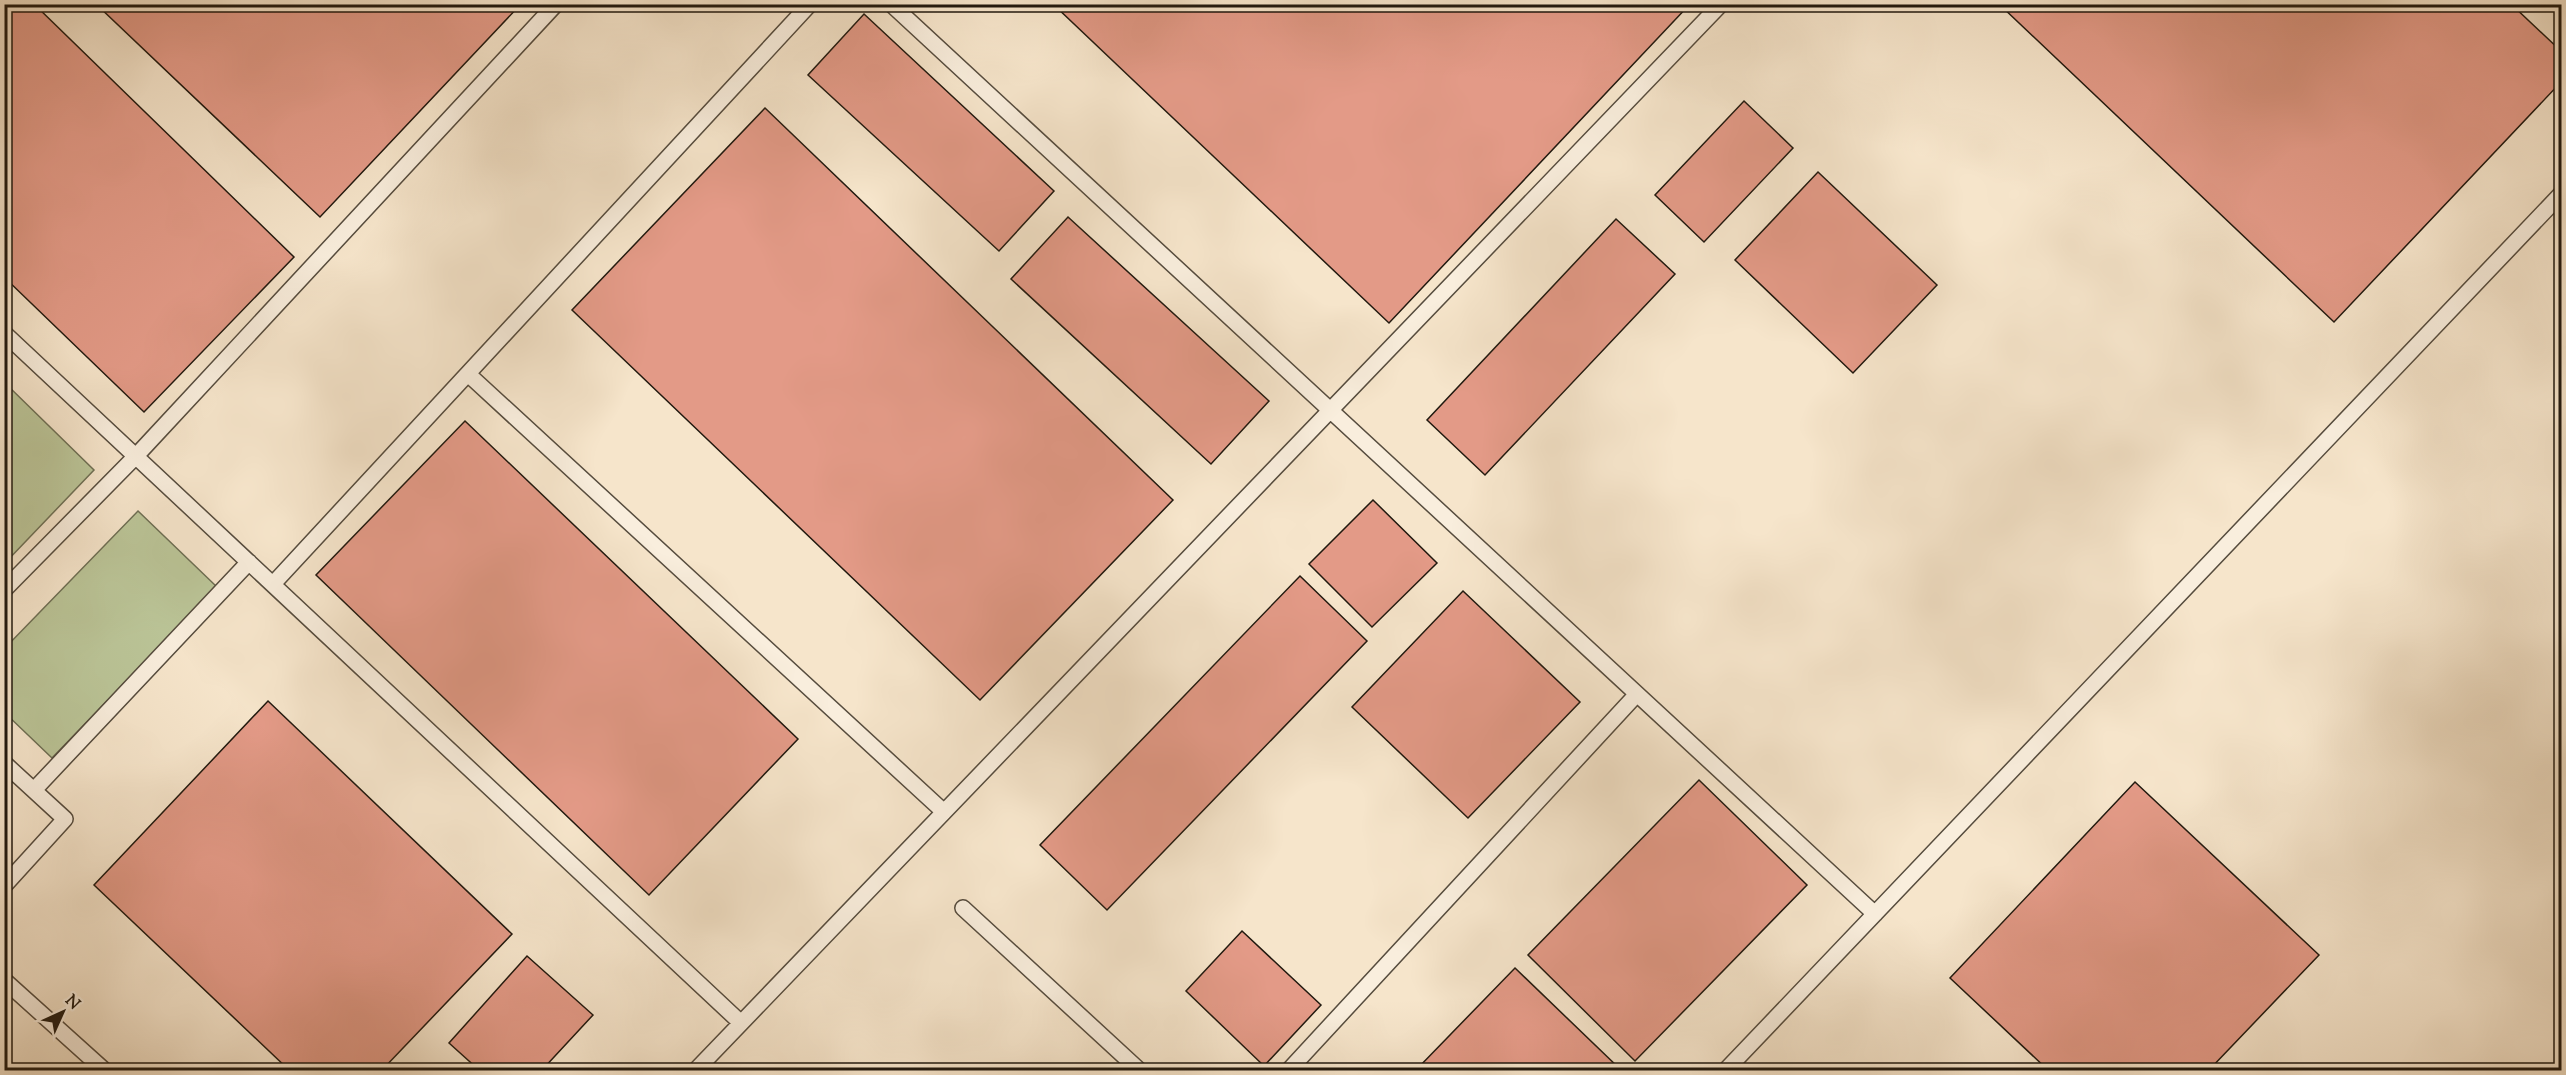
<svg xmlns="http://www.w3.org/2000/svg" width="2566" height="1075" font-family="'Sorts Mill Goudy',serif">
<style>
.green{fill:#bbc598;stroke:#6e6f54;stroke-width:1.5}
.building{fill:#e39a87;stroke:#21190f;stroke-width:1.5}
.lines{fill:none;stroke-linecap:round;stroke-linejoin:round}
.service-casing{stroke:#564c3e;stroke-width:18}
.service{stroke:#f9eedd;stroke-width:15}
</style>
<rect width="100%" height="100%" fill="#f6e5cb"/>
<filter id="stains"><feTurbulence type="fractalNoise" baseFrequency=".00333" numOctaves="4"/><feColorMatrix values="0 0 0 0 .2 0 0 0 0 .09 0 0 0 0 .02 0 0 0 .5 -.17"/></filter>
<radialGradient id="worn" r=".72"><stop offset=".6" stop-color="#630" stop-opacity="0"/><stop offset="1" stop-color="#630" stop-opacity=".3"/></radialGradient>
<path class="green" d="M5,383l89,87 -89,93h-1z
M138,511l79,76 -165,171 -47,-45 -1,-64z"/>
<path class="building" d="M4,4h30l260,253 -150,155 -140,-135z
M96,4h425l-201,213z
M1053,4h637l-301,319z
M1999,4h512l51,48v29l-228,241z
M864,14l190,177 -55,60 -191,-176z
M1744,101l49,47 -89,94 -49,-47z
M765,108l408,392 -193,200 -408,-390z
M1818,172l119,113 -84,88 -118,-113z
M1068,217l201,184 -58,63 -200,-185z
M1616,219l59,55 -190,201 -58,-55z
M465,421l333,318 -149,156 -333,-320z
M1373,500l64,63 -65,64 -63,-63z
M1300,576l67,65 -260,269 -67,-65z
M1463,591l117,111 -112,116 -116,-111z
M268,701l244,233 -130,136h-93l-195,-185z
M1699,780l108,105 -172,176 -107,-106z
M2135,782l184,173 -110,115h-161l-98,-92z
M1242,931l79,74 -57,61 -78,-75z
M527,956l66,59 -51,55h-63l-30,-27z
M1515,968l106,102h-205z"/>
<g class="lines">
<g class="service-casing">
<path id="service" d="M891,4l984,910
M4,333l737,690
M468,374l476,438
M273,584l537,-580
M4,590l132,-134 420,-452
M4,763l61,56 -61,67
M34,790l215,-228
M963,908l176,162
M4,980l100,90
M696,1070l1025,-1066
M1289,1070l348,-376
M1726,1070l836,-877"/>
</g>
<use href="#service" class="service"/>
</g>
<rect width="2566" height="1075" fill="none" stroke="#f6e5cb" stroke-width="24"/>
<rect x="6" y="6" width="2554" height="1063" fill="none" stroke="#21190f" stroke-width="3"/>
<rect x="12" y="12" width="2542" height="1051" fill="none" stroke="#21190f" stroke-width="1.5"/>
<g transform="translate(63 1012) rotate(45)" stroke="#f9eedd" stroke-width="4.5" paint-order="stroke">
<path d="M0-4.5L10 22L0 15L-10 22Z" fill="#21190f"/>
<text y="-9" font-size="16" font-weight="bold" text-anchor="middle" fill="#21190f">N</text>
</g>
<rect width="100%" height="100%" filter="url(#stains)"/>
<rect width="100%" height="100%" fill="url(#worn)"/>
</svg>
